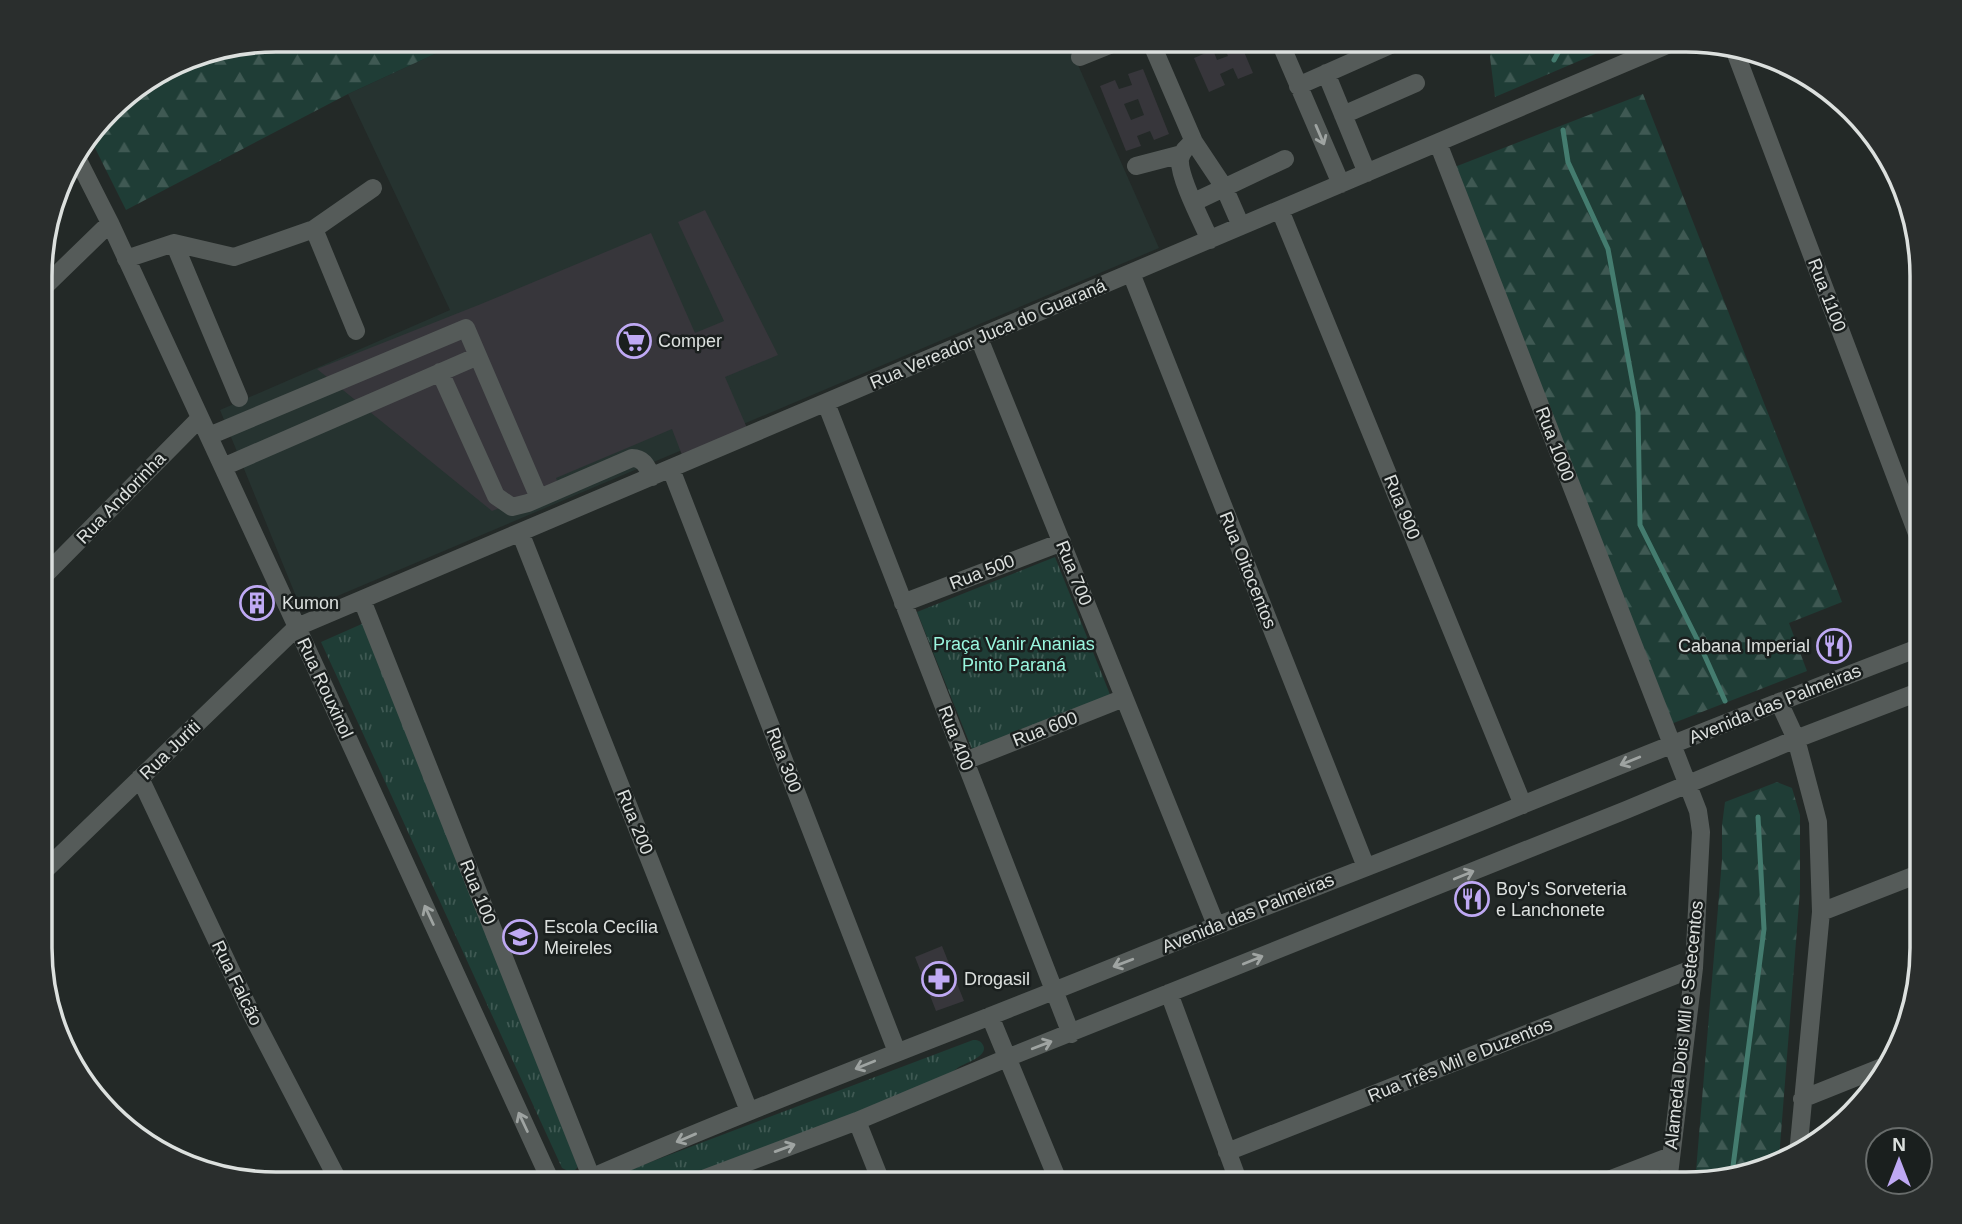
<svg xmlns="http://www.w3.org/2000/svg" width="1962" height="1224" font-family="Arial,sans-serif">
<style>
.built{fill:#263330}
.grass{fill:url(#grass-tufts)}
.forest{fill:url(#forest-firs)}
.lines{fill:none;stroke-linecap:round;stroke-linejoin:round}
.stream{stroke:#447c6f;stroke-width:5}
.building{fill:#37363b;fill-rule:evenodd}
.minor{stroke:#555b59;stroke-width:18}
.oneway{stroke:#9fa4a2}
.labels{text-anchor:middle;stroke-width:5;stroke-linejoin:round;paint-order:stroke}
.street-label{font-size:18px;fill:#dce0de;stroke:#1a1f1e}
.poi-label{font-size:18px;fill:#dce0de;stroke:#1a1f1e;text-anchor:start}
.park-label{font-size:18px;fill:#9af6df;stroke:#1a1f1e}
.rim{fill:none;stroke:#dce0de;stroke-width:3.5}
</style>
<defs>
<pattern id="grass-tufts" width="24" height="20" patternUnits="userSpaceOnUse" patternTransform="scale(1.75)"><rect width="24" height="20" fill="#1f3d36"/><path d="M3 7l-1-3M5 7V3M7 7l1-3M15 17l-1-3M17 17v-4M19 17l1-3" fill="none" stroke="#3f5953"/></pattern>
<pattern id="forest-firs" width="22" height="20" patternUnits="userSpaceOnUse" patternTransform="scale(1.75)"><rect width="22" height="20" fill="#1f3d36"/><path d="M5 1l3.5 6h-7zM16 11l3.5 6h-7z" fill="#3f5953"/></pattern>
</defs>
<rect width="100%" height="100%" fill="#232927"/>
<path class="built" d="M465,40h602l92,208 -857,363 -82,-201 230,-100 -102,-216z"/>
<path class="grass" d="M1055,557l56,140 -138,55 -56,-140z
M364,623l214,544 -3,3 -7,1 -6,-3 -241,-526z
M973,1040c4,0 7,0 10,5 6,11 -17,18 -24,22 -7,5 -13,10 -19,15l-273,102h-66l31,-15z"/>
<path class="forest" d="M276,40h189l-117,54 -222,116 -36,-72 30,-39 66,-41z
M1491,40h137l-133,57 -5,-40z
M1643,94l199,508 -53,21 18,48 -136,53 -219,-556z
M1777,782l15,6 8,27v75l-21,269 -78,24h-6l27,-323v-35l3,-23z"/>
<g class="lines">
<path class="stream" d="M1554,60l11,-20
M1563,130l5,32 40,87 30,163 2,113 59,118 26,58
M1732,1174l32,-245 -6,-112"/>
</g>
<path class="building" d="M1235,40h4l14,33 -15,6 -5,-11 -13,6 5,11 -16,7 -15,-34 19,-8 4,10 11,-4 -5,-11z
M1143,69l26,65 -15,6 -4,-9 -13,5 4,10 -15,5 -26,-65 15,-6 4,9 13,-4 -4,-11zM1138,99l6,16 -13,5 -7,-16z
M705,210l73,145 -53,22 22,51 -65,27 -10,-26 -116,49 3,7 -67,26 -175,-142 164,-65 170,-71 44,100 29,-12 -46,-99z
M262,584l5,23 -8,7 -14,-16z
M942,946l22,55 -28,10 -21,-54z"/>
<g class="lines">
<path class="minor" d="M1150,40l44,102 30,45 17,39
M1279,40l62,144
M1733,46l188,498
M1080,57l42,-17
M1326,73l41,100
M1298,86l99,-44
M1343,115l73,-32
M1194,142c-7,4 -12,9 -14,17 -2,17 22,63 30,81
M1438,143l260,668 3,21 -7,136 -26,215
M76,156l34,67 187,404 255,557
M1136,166l46,-12
M1194,202l91,-43
M1280,210l243,595
M314,229l42,102
M174,243l65,155
M126,259l48,-16 60,14 80,-28 59,-41
M1131,273l235,594
M42,289l68,-66
M979,338l237,587
M440,372l56,124 16,11 16,-4 104,-45c12,0 15,9 20,19
M826,403l245,631
M209,436l257,-108 73,170
M223,467l255,-111
M671,469l226,583
M520,532l229,579
M42,578l158,-160
M362,600l232,584
M903,603l159,-61
M1779,702l17,37 22,83 3,90 -23,242
M965,761l159,-63
M140,778l111,235 89,171
M42,873l255,-246 1382,-587
M1821,912l100,-39
M1169,993l70,190
M990,1016l69,167
M1802,1099l85,-34
M857,1121l25,63
M1227,1152l467,-184
M1601,1183l70,-27
M577,1184c186,-82 378,-152 566,-229 126,-51 254,-98 379,-150 133,-54 266,-107 399,-158
M690,1184l167,-63 150,-63 619,-248 170,-71 125,-48"/>
</g>
<defs><path id="oneway-shaft" d="M-6 0H5M1.5-3L5.5 0L1.5 3" fill="none" stroke-width="1.6" stroke-linecap="round" stroke-linejoin="round" transform="scale(1.75)"/></defs>
<g class="oneway">
<use href="#oneway-shaft" transform="translate(1320 135) rotate(67)"/>
<use href="#oneway-shaft" transform="translate(1630 761) rotate(158)"/>
<use href="#oneway-shaft" transform="translate(1464 875) rotate(-22)"/>
<use href="#oneway-shaft" transform="translate(429 915) rotate(-115)"/>
<use href="#oneway-shaft" transform="translate(1253 960) rotate(-22)"/>
<use href="#oneway-shaft" transform="translate(1123 963) rotate(159)"/>
<use href="#oneway-shaft" transform="translate(1042 1045) rotate(-21)"/>
<use href="#oneway-shaft" transform="translate(865 1065) rotate(158)"/>
<use href="#oneway-shaft" transform="translate(523 1122) rotate(-115)"/>
<use href="#oneway-shaft" transform="translate(686 1138) rotate(157)"/>
<use href="#oneway-shaft" transform="translate(785 1148) rotate(-20)"/>
</g>
<defs>
<g id="supermarket-ring" transform="scale(1.75)"><circle r="9.5" fill="#1a1f1e" stroke="#bfa9f4" stroke-width="1.5"/><path d="M-6-5.5h2.5l.6 2H6L4.5 2H-2.5L-4.4-4H-6ZM-1.5 3.2a1.3 1.3 0 1 0 .1 0ZM3 3.2a1.3 1.3 0 1 0 .1 0Z" fill="#bfa9f4"/></g>
<g id="building-ring" transform="scale(1.75)"><circle r="9.5" fill="#1a1f1e" stroke="#bfa9f4" stroke-width="1.5"/><path d="M-4-6H4V6H1V3H-1V6H-4ZM-2.5-4.3h1.7v1.8h-1.7ZM.8-4.3h1.7v1.8H.8ZM-2.5-1h1.7V.8h-1.7ZM.8-1h1.7V.8H.8Z" fill="#bfa9f4"/></g>
<g id="restaurant-ring" transform="scale(1.75)"><circle r="9.5" fill="#1a1f1e" stroke="#bfa9f4" stroke-width="1.5"/><path d="M-5-6h1v4h1v-4h1v4h1v-4h1v5L-1.5 .5V6h-2V.5L-5-1ZM5-6V6H3V1.5H1.5Q1.5-4 5-6Z" fill="#bfa9f4"/></g>
<g id="school-ring" transform="scale(1.75)"><circle r="9.5" fill="#1a1f1e" stroke="#bfa9f4" stroke-width="1.5"/><path d="M0-5L7-2L0 1L-7-2ZM-4 1L0 2.5L4 1V4Q0 6-4 4Z" fill="#bfa9f4"/></g>
<g id="pharmacy-ring" transform="scale(1.75)"><circle r="9.5" fill="#1a1f1e" stroke="#bfa9f4" stroke-width="1.5"/><path d="M-2-6h4v4h4v4h-4v4h-4v-4h-4v-4h4Z" fill="#bfa9f4"/></g>
</defs>
<g fill-rule="evenodd">
<use href="#supermarket-ring" x="634" y="341"/>
<use href="#building-ring" x="257" y="603"/>
<use href="#restaurant-ring" x="1834" y="646"/>
<use href="#restaurant-ring" x="1472" y="899"/>
<use href="#school-ring" x="520" y="937"/>
<use href="#pharmacy-ring" x="939" y="979"/>
</g>
<g class="labels">
<g class="street-label">
<text transform="translate(1827 295) rotate(69)" y="6">Rua 1100</text>
<text transform="translate(988 334) rotate(-23)" y="6">Rua Vereador Juca do Guaraná</text>
<text transform="translate(1555 444) rotate(69)" y="6">Rua 1000</text>
<text transform="translate(121 498) rotate(-46)" y="6">Rua Andorinha</text>
<text transform="translate(1402 507) rotate(68)" y="6">Rua 900</text>
<text transform="translate(1248 570) rotate(68)" y="6">Rua Oitocentos</text>
<text transform="translate(982 572) rotate(-21)" y="6">Rua 500</text>
<text transform="translate(1074 573) rotate(68)" y="6">Rua 700</text>
<text transform="translate(325 688) rotate(65)" y="6">Rua Rouxinol</text>
<text transform="translate(1775 704) rotate(-22)" y="6">Avenida das Palmeiras</text>
<text transform="translate(1045 729) rotate(-21)" y="6">Rua 600</text>
<text transform="translate(956 738) rotate(69)" y="6">Rua 400</text>
<text transform="translate(170 750) rotate(-44)" y="6">Rua Juriti</text>
<text transform="translate(784 760) rotate(69)" y="6">Rua 300</text>
<text transform="translate(635 822) rotate(68)" y="6">Rua 200</text>
<text transform="translate(478 892) rotate(68)" y="6">Rua 100</text>
<text transform="translate(1248 913) rotate(-22)" y="6">Avenida das Palmeiras</text>
<text transform="translate(237 983) rotate(64)" y="6">Rua Falcão</text>
<text transform="translate(1684 1025) rotate(-84)" y="6">Alameda Dois Mil e Setecentos</text>
<text transform="translate(1460 1060) rotate(-22)" y="6">Rua Três Mil e Duzentos</text>
</g>
<g class="poi-label">
<text x="658" y="347">Comper</text>
<text x="282" y="609">Kumon</text>
<text x="1810" y="652" text-anchor="end">Cabana Imperial</text>
<text x="1496" y="895">Boy's Sorveteria<tspan x="1496" dy="21">e Lanchonete</tspan></text>
<text x="544" y="933">Escola Cecília<tspan x="544" dy="21">Meireles</tspan></text>
<text x="964" y="985">Drogasil</text>
</g>
<g class="park-label">
<text x="1014" y="650">Praça Vanir Ananias<tspan x="1014" dy="21">Pinto Paraná</tspan></text>
</g>
</g>
<path d="M0 0H1962V1224H0ZM276 52H1686A224 224 0 0 1 1910 276V948A224 224 0 0 1 1686 1172H276A224 224 0 0 1 52 948V276A224 224 0 0 1 276 52Z" fill="#2a2e2d" fill-rule="evenodd"/>
<path class="rim" d="M276 52H1686A224 224 0 0 1 1910 276V948A224 224 0 0 1 1686 1172H276A224 224 0 0 1 52 948V276A224 224 0 0 1 276 52Z"/>
<g transform="translate(1899 1161)"><circle r="33" fill="#1a1f1e" stroke="#686c6b" stroke-width="2"/>
<path d="M0-5L12 26L0 18L-12 26Z" fill="#bfa9f4"/>
<text y="-10" font-size="19" font-weight="bold" text-anchor="middle" fill="#dce0de">N</text>
</g>
</svg>
